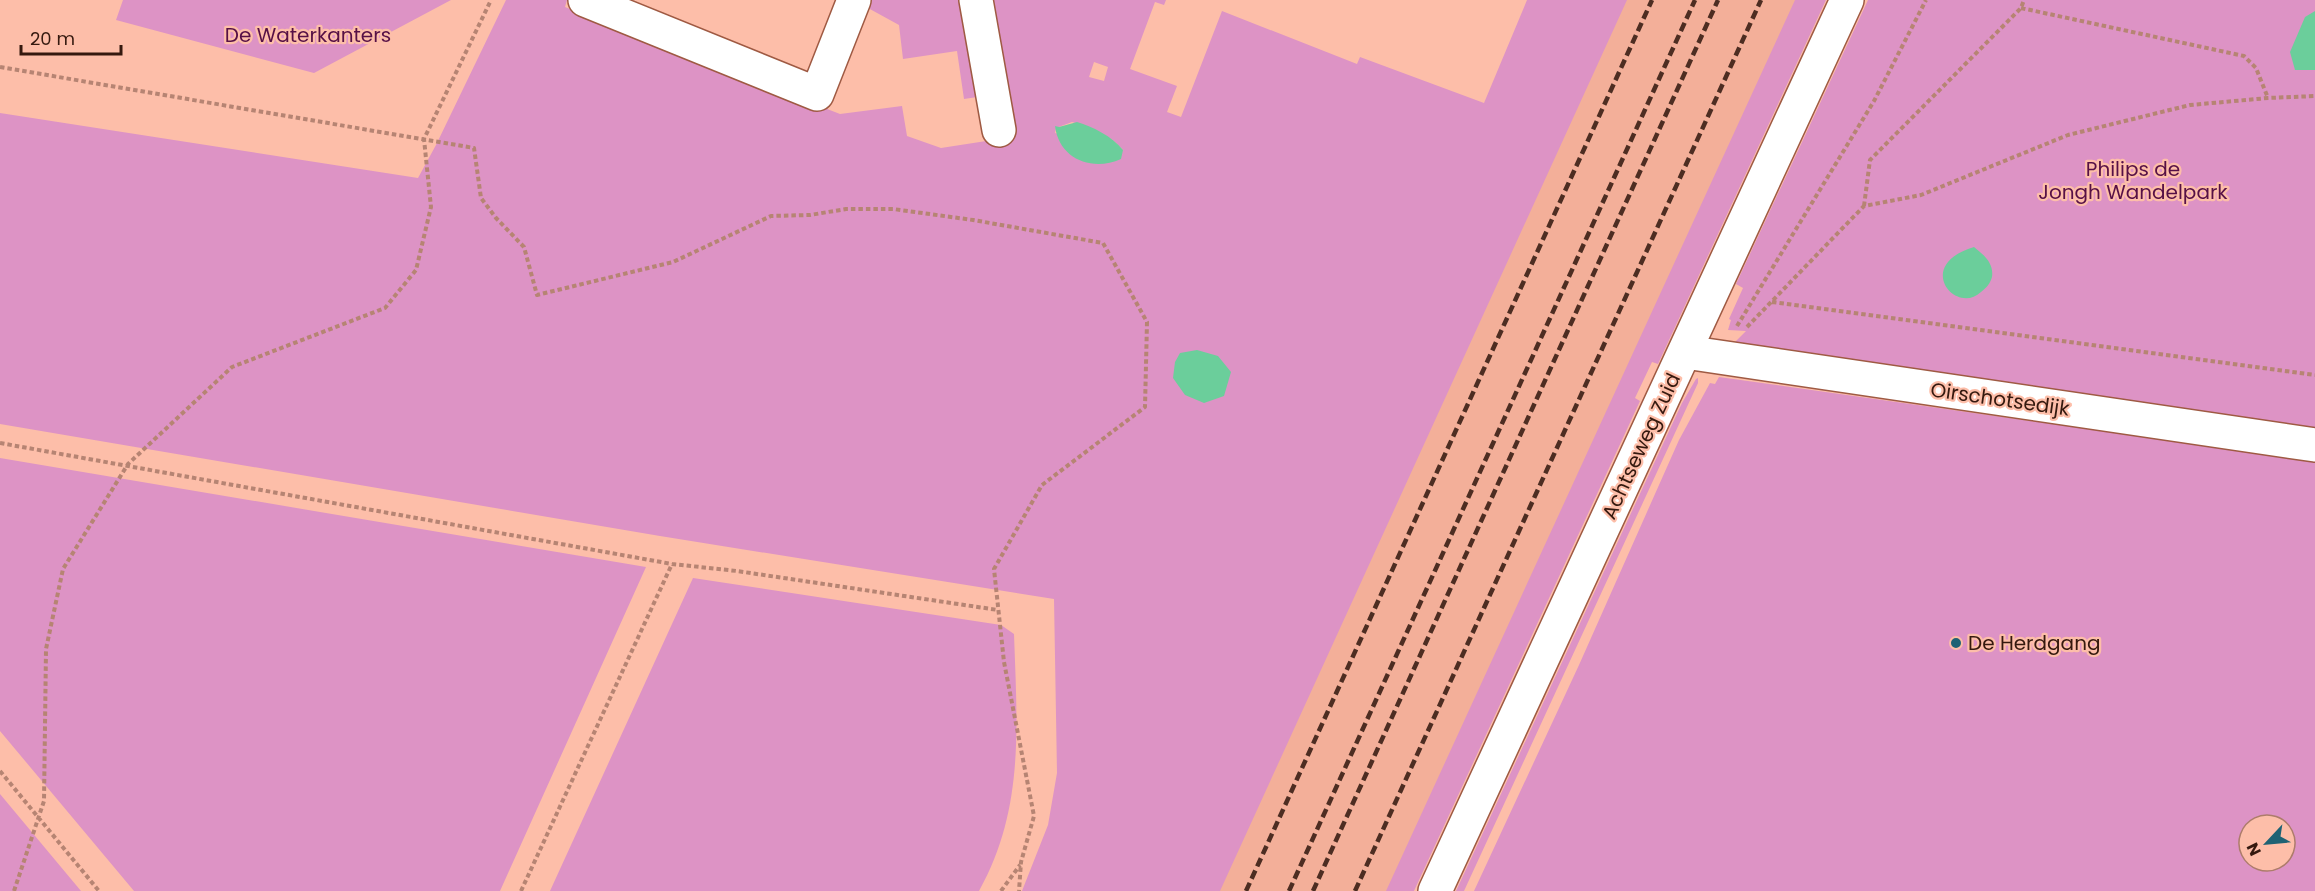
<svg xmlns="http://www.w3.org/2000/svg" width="2315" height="891" font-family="Poppins,sans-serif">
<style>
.built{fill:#f3af99}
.green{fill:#dd93c5;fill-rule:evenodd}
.water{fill:#6bce9b}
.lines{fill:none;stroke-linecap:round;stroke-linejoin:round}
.minor-casing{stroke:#9f5a43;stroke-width:36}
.path{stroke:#b68473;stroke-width:4;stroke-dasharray:4.5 3;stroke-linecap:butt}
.minor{stroke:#fff;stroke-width:33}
.rail{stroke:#4d2d22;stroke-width:4.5;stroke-dasharray:9 4.5;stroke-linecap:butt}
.poi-dot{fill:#1e6274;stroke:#fdbea9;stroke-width:2}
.labels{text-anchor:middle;stroke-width:4.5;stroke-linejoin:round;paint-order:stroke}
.park-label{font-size:20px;fill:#571046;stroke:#fdbea9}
.street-label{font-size:20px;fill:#35190f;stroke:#fdbea9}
.poi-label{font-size:20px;fill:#35190f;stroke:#fdbea9;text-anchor:start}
</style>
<rect width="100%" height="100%" fill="#fdbea9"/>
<path class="built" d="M1558,0h258l-413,891h-258z"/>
<path class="green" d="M123,0h328l-137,73 -198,-53z
M506,0h61l-2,7 275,107 62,-8 5,30 34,12 71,-11 -23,-137h177l-2,5 -9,-3 -25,67 47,17 -10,26 14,5 41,-106 135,53 3,-7 124,46 43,-103h100l-407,891h-198l26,-66 9,-52 -3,-174 -394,-63 -660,-112v-311l418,65 18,-33zM1094,62l14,5 -4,14 -15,-4zM1072,122c19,6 38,12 51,28l-68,-17 1,-5z
M871,0h96l17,96 -20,3 -7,-48 -54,8 -4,-34 -31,-17z
M1795,0h31l-168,364 -6,-2 -17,36 5,3 -226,490h-28z
M1868,0h447v435l-578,-85 -2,-8 11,-11 -18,-1 3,-10 -2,-1 14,-31 -7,-4z
M1719,377l596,84v430h-841l105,-226 100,-225 31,-57 5,1zM2249,825h36v36h-36z
M1698,378v5l-234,508h-8l226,-488 14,-24z
M0,458l646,109 -146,324h-366l-134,-160z
M693,578l308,47 13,9c3,90 11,175 -35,257h-429z
M0,794l81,97h-81z"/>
<path class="water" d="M2315,11v59h-20l-5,-18 15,-35z
M1077,122c16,5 35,14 46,28l-2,9c-29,13 -62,0 -66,-33l4,1z
M1974,247c10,8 20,16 18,30 -2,7 -5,10 -11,15 -25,24 -68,-27 -7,-45z
M1197,350l21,6 13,16 -7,24 -20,7 -19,-8 -12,-17 2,-16 5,-9z"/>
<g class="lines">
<g class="minor-casing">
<path id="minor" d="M585,0l232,94 37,-94
M976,0l23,130
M1685,352l630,93
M1435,891l412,-891"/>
</g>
<path class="path" d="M2021,8l223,48 12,12 12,30
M0,67l474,81 7,50 15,20 28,29 13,48 136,-33 98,-46 39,-1 36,-6h47l80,11 130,23 44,79 -2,85 -103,78 -48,84 10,93 30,154 -13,46 -2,29
M1864,206l6,-46 151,-152 3,-8
M1772,302l543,73
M1737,326l137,-225 52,-101
M1747,327l117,-121 57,-11 147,-60 122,-30 78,-7 47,-2
M0,443l672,121 65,7 261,39
M0,771l99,120
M14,891l30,-90 2,-152 17,-80 65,-105 104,-97 153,-59 31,-38 15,-63 -7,-68 67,-139
M521,891l151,-327
M1001,891l19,-26"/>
<use href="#minor" class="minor"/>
<path class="rail" d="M1246,891l406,-891
M1289,891l406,-891
M1313,891l405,-891
M1355,891l406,-891"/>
</g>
<circle class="poi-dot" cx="1956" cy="643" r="6"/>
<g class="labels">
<g class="park-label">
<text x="308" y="42">De Waterkanters</text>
<text x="2133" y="176">Philips de<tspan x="2133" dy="23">Jongh Wandelpark</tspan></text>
</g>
<g class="street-label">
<text transform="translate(2000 399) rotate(8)" y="7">Oirschotsedijk</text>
<text transform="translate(1641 446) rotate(-65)" y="7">Achtseweg Zuid</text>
</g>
<g class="poi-label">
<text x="1968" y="650">De Herdgang</text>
</g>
</g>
<g transform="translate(2267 843) rotate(244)"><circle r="28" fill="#fdbea9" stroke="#ad7c6b" stroke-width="1.5"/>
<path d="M0-4.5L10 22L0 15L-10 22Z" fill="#1e6274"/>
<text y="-9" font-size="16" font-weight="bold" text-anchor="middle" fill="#35190f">N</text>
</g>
<path d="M21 45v9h100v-9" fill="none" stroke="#35190f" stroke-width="3"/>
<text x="30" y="45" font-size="18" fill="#35190f" stroke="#fdbea9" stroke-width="4.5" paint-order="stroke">20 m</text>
</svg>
